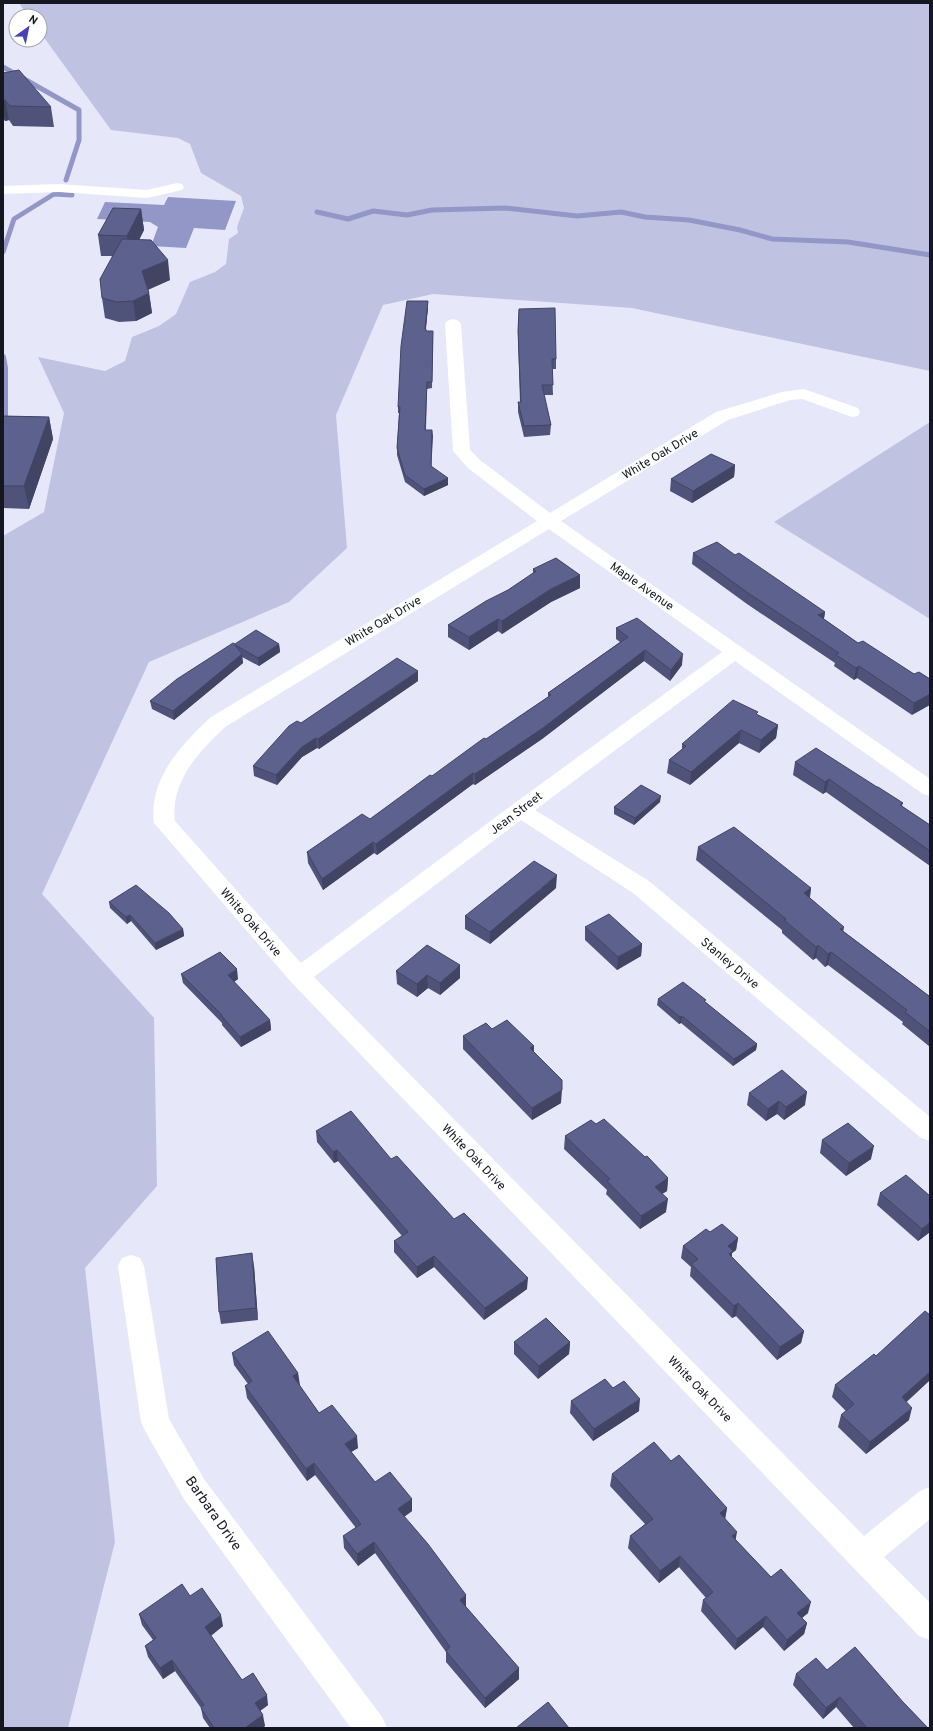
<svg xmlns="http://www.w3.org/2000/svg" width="933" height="1731" font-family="Overpass,sans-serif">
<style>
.green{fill:#bfc3e1}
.water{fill:#9297c7}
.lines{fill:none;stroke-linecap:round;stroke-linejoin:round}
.stream-far1{stroke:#9297c7;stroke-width:5}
.stream{stroke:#9297c7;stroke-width:6}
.street{fill:#fff;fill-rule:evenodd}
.wall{fill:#505379}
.shaded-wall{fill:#414463}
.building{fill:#5d618d;stroke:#414463}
.labels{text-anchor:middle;stroke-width:3;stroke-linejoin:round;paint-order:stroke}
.street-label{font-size:12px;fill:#141620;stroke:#fff}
.near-street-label{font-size:14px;fill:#141620;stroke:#fff}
</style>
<rect width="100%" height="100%" fill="#e6e8fa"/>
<path class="green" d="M19,3h911v368l-298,-63 -199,-14 -50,11 -47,110 11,133 -58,54 -140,60 -107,232 112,124 3,168 -72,82 30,274 -47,186h-65v-1192l41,-24 20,-99 -26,-56 67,14 20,-10 7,-24 27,-11 17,-12 14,-32 25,-10 11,-8 3,-25 9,-6 -1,-6 7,-19 -3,-12 -40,-23 -11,-29 -12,-6 -67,-8 -71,-98v-16h-12z
M930,422v197l-156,-97z"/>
<path class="water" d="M168,197l68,4 -11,29 -31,-2 -8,20 -35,-2 7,-19 -8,-5 -53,-3 8,-17 59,3z"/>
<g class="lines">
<path class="stream-far1" d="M3,67l76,43v30l-13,40
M317,212l31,7 25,-8 34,4 25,-5 73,-2 72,8 44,-4 24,5 44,3 51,10 32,9 76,3 82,13
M3,252l11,-33 40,-25 18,1"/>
<path class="stream" d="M3,357l2,11v59"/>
<path class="street" d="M177,183l5,1 2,3 -2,3 -35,8 -88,-6 -56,2v-8l56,-2 88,6z
M453,319l6,2 2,3 9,126 10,10 70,53 166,-101 66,-20 22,-3 54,19 2,4 -2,4 -6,1 -50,-18 -12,1 -62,20 -167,101 369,258v17l-7,-2 -188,-133 -200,149 114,71 281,236v24l-9,-3 -288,-245 -112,-73 -207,157 550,559 56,-45 10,-4v32l-46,38 46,46v37l-11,-4 -628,-654 -137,-159c-6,-43 27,-78 57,-106l326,-196 -69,-53 -15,-17 -8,-127 2,-3zM549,529l173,123 -210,153 -211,158 -126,-142c-5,-40 24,-69 50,-94z
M131,1255l9,3 4,8 25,153 35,60 178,238 5,11h-36l-167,-229 -39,-68 -4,-9 -23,-156 4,-8z"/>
</g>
<path class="wall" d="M3,73l48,34 3,20 -41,-1 -4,-6 -4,1 -2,-3z
M141,209l3,21 -5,10 31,40 -22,10 1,3 3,20 -16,8 -17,1 -14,-4 -3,-20 10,-42h-11l-3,-21z
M428,301v6l-2,22v2l7,7 -1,50 -5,1 -1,41h6l-1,36 17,19 -24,11 -19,-14 -8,-27v-7l2,-35h-1v-6z
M519,309l37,50v10h-4l1,26h-9l7,30 -1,10 -26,2 -6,-25v-10h2l-2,-62z
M3,416l46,1 4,22 -24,70 -26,-1z
M735,465l-1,12 -42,26 -22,-12 1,-12z
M693,553l42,2 90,57 -1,7 34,24 56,31 16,5 -18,36 -55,-37 -3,2 -20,-14 1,-3 -88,-59 -55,-40z
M533,569l47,6v13l-29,14 -49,32 -4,-3 -29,19 -21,-13v-12l60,-35 25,-16z
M616,628l66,37 -12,16 -26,-20 -102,78 -67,46 -2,-1 -96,71 -3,-2 -51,37 -15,-27 -1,-11 63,-33 178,-122v-4l72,-51 -4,-3z
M235,644h44l1,8 -21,14 -17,-9 1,6 -69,57 -22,-11 -2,-8z
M418,681l-99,68 -2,-1 -15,9 -25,28 -23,-9 -1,-10 48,-43z
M758,715l20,10 -2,13 -17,15 -20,-10 -49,42 -23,-12 2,-13 13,-11v-5z
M795,762l82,25 26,16 -1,3 28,19v41l-104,-74 -3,2 -30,-19z
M660,802l-26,23 -20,-11v-7z
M698,847l113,41 -1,10 33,33 86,65 1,-1v52l-28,-23 1,-2 -75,-57 -3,2 -9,-9 -3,2 -31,-27v-3l-86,-70z
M556,888l-66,56 -25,-15v-13z
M109,902l74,27 1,7 -28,14 -25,-29 -4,3 -17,-16z
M585,927l57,17 -1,12 -24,14 -32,-30z
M396,971l64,7 -20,17 -12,-7 -11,9 -20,-13z
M181,974l57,5 -4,3 36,38 1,10 -30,17 -19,-22v-2l-39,-40z
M658,999l47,3 52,42 -1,6 -23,16 -52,-43 -2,1 -22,-19z
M492,1029l42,17v6l27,51 -29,17 -69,-71v-13z
M749,1093l56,12 -21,15 -7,-6 -11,7 -19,-16z
M596,1124l72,54 -1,13 -5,3 4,18 -26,17 -34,-35 1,-4 -43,-41 1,-13z
M316,1131l75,28 136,130 -43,31 -50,-53 -17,11 -23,-26v-11l8,-5 -64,-75 -4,2 -17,-21z
M822,1140l49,19 -25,17 -26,-23z
M880,1193l50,39 -12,9 -41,-36z
M710,1232l28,6 -2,12 -4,3v4l72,74 -3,12 -24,17 -41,-44 -4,2 -42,-42 1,-9 -10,-9 2,-12z
M254,1266l4,54 -37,4 -2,-12z
M930,1315v65l-24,22 3,18 -43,34 -28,-27 3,-12 5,-4 -14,-14 3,-12 41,-29z
M514,1342h56l-1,12 -31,25 -24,-25z
M232,1353l66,20 1,12 20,28 39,35 -7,4 24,30 37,17v12l-8,6 62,90 53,61v11l-34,29 -39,-46v-10l-71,-99 -17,13 -14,-18 -1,-12 13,-8 -41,-53 -8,6 -60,-83 -2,-12 3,-2 -14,-19z
M613,1388l26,23 -46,30 -23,-28 1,-12z
M671,1461l56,47 -2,11 11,21 35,37 37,36 -6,5 5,5 -3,11 -20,17 -21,-24 -28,23 -34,-39 2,-11 3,-2 -27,-31 -20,16 -31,-35 2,-12 15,-12 -35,-38 2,-12z
M190,1596l33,30 -12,10 31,44 26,25 -8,6 5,15 -3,2h-52l-7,-10 -2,-10 -26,-37 -12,8 -15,-22 -3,-11 8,-6 -11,-15 -3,-11z
M827,1670l76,32 25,26h-74l-18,-21 -13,12 -30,-34 3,-11z"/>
<path class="shaded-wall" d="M5,100l4,20 -4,1 -2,-12v-8z
M141,209l3,21 -14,27 -3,-21z
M168,260l2,20 -26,11 -2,-20z
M149,293l3,20 -16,8 -3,-20z
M428,301v6l-3,29v-7z
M49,417l4,22 -24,70 -5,-23z
M432,430l1,6 -2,37v-7z
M735,465l-1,12 -42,26 1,-12z
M448,478v7l-24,11v-7z
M580,575v13l-29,14 -49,32v-13l49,-32z
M825,612l-2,11 -5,-8z
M498,619v12l-29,19v-13z
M279,644l1,8 -21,14 -1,-8z
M645,650l-1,11 -102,78 -67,46v-11z
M242,654l1,9 -69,57 -1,-9z
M683,654l-1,11 -12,16 1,-11z
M859,666l-2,12 -3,2 2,-12z
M418,671v10l-99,68 -1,-10z
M930,694v11l-18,10 2,-12z
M778,725l-2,13 -17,15 2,-13z
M741,730l-2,13 -49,42 1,-13z
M316,738l1,10 -15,9 -25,28 -1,-10 26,-28z
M473,773v11l-96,71 -1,-11z
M829,779l-3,13 -3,2 2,-12z
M661,796l-1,6 -26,23 1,-7z
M373,842l1,11 -51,37 -1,-11z
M557,875l-1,13 -66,56v-12z
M811,888l-2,13 -5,-8z
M130,915l1,6 -4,3 -1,-7z
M844,927l-2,12 -2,-10z
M183,929l1,7 -28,14 -1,-7z
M642,944l-1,12 -24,14 1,-13z
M818,945l-2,13 -3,2 3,-13z
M831,952l-3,13 -3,2 3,-13z
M460,965v13l-20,17v-12z
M237,969l1,10 -9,6 -1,-10z
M427,975l1,13 -11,9v-13z
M682,1016l-1,7 -2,1 1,-7z
M270,1020l1,10 -30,17 -1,-10z
M757,1044l-1,6 -23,16 1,-7z
M534,1046l-1,12 -3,-10z
M562,1090l-1,13 -29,17v-12z
M807,1092l-2,13 -21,15 2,-13z
M779,1101l-2,13 -11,7 2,-12z
M874,1146l-3,13 -25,17 3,-13z
M337,1150l1,11 -4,2 -1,-11z
M668,1178l-1,13 -14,8 2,-12z
M668,1199l-2,13 -26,17 1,-13z
M930,1222v10l-12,9 4,-12z
M738,1238l-2,12 -4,3 -1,10 -3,-17z
M252,1253l2,13 4,54 -2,-12z
M434,1256v11l-17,11v-11z
M528,1278l-1,11 -43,31 1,-12z
M738,1303l-2,13 -4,2 2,-12z
M804,1331l-3,12 -24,17 3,-13z
M570,1342l-1,12 -31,25 1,-13z
M930,1372v8l-32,30 4,-13z
M298,1373l2,12 -6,3 -1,-12z
M640,1399l-1,12 -46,30 1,-12z
M912,1408l-3,12 -43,34 4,-12z
M357,1436l1,12 -12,7 -1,-11z
M314,1463l1,12 -8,6 -1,-12z
M412,1499v12l-14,10v-12z
M727,1508l-2,11 -5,-6z
M737,1532l-2,11 -3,-7z
M374,1542l1,11 -17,13 -1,-12z
M680,1556l-1,11 -20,16 1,-12z
M466,1595v12l-6,-7z
M811,1602l-3,11 -14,11 3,-11z
M221,1615l2,11 -16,12 -2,-11z
M766,1616l-3,11 -28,23 2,-11z
M807,1623l-3,11 -20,17 3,-11z
M172,1660l3,11 -12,8 -3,-11z
M519,1668v11l-34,29v-10z
M267,1695l1,10 -11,8 -2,-10z
M840,1697l-4,10 -13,12 3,-11z
M263,1715l2,11 -3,2h-17z"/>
<path class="building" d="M19,70l32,37 -41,-1 -5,-6 -2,1v-28z
M113,208l28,1 -14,27 -29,-1z
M122,239l29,1 17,20 -26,11 7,22 -16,8 -16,1 -15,-4 -2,-19z
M407,301h21l-3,28h1v2h7l-1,51h-5l-2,48h7l-1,36 17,12 -24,11 -19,-14 -8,-27 3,-41h-2l3,-61z
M555,308l1,51h-4l1,26h-11l9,40 -27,1 -6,-24h3l-3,-71 1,-22z
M3,416l46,1 -25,69h-21z
M711,454l24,11 -42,26 -22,-12z
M717,542l18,13 4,-2 86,59 -7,3 40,28 5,-2 51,33 5,-2 11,7v15l-16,9 -55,-37 -3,2 -20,-13 3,-2 -91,-60 -55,-40z
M556,558l24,17 -29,14 -49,32 -4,-2 -29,18 -21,-12 38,-24 22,-11 28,-19 -3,-2z
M637,618l46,36 -12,16 -26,-20 -102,78 -68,46 -2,-1 -97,71 -3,-2 -51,37 -15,-27 55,-38 8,5 60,-44 2,1 52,-38 2,1 65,-44 -3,-2 80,-56 -12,-9z
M256,630l23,14 -21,14 -23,-13 7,9 -69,57 -23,-10 27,-22 56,-36 2,1z
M397,658l21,13 -100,68 -2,-1 -14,9 -26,28 -23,-9 36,-40 8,-5 4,2z
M733,700l25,12 -2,2 22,11 -17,15 -20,-10 -50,42 -22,-12 17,-14 -4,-2z
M816,748l61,39h1l25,16 -3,2 30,20v26l-101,-72 -4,3 -30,-20z
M641,785l20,11 -26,22 -21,-11z
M734,827l77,61 -7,5 40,34 -4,2 89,67 1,-1v37l-25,-20 2,-2 -76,-58 -3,2 -10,-9 -2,2 -32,-27 2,-1 -88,-72z
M534,861l23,14 -67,57 -25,-16z
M136,885l33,28 14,16 -28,14 -25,-28 -4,2 -17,-15z
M609,914l33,30 -24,13 -33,-30z
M427,945l33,20 -20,18 -13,-8 -10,9 -21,-13z
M220,952l17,17 -9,6 42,45 -30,17 -19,-22h1l-41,-41z
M683,982l23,18 -2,1 53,43 -23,15 -52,-43 -2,1 -22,-18z
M507,1020l27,26 -4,2 32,32v10l-30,18 -69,-72 23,-13 6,6z
M782,1070l25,22 -21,15 -7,-6 -11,8 -19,-16z
M351,1111l40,48 6,-3 57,63 10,-6 64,65 -43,30 -51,-52 -17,11 -23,-26 14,-9 -71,-82 -4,2 -17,-21z
M604,1119l41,38 2,-1 21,22 -13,9 13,12 -27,17 -34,-35 3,-2 -45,-43 26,-16 5,4z
M848,1123l26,23 -25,17 -27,-23z
M906,1175l24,21v26l-8,7 -42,-36z
M722,1224l16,14 -10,8 5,5 -4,3 75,77 -24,16 -42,-44 -4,3 -43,-42 7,-5 -15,-13 23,-17 4,3z
M252,1253l4,55 -37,4 -3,-54z
M925,1311l5,4v57l-28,25 10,11 -42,34 -29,-27 13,-11 -19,-19 39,-31 2,2z
M546,1318l24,24 -31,24 -25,-24z
M268,1331l30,42 -5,3 26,37 13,-8 25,31 -12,8 30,38 15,-10 22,27 -14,10 30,35 38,51 -6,5 59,68 -34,30 -39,-47 4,-4 -76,-105 -17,12 -14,-18 18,-12 -47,-61 -8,6 -61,-83 7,-5 -20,-28z
M605,1379l8,9 11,-7 16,18 -46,30 -23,-28z
M654,1442l17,19 8,-6 48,53 -7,5 17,19 -5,4 39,41 10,-8 30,33 -14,11 10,10 -20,17 -21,-24 -29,23 -34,-39 10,-8 -33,-36 -20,15 -30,-35 23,-17 -41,-45z
M182,1584l8,12 12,-8 19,27 -16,12 37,53 11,-7 14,22 -12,8 8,12 -18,13h-31l-13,-20 3,-3 -32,-45 -12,8 -15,-22 11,-8 -17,-24z
M855,1647l48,55 25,26h-61l-27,-31 -14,11 -30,-34 20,-16 11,12z
M548,1702l21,26h-53z"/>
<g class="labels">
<g class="street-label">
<text transform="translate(660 454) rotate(-31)" y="4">White Oak Drive</text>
<text transform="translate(642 586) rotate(35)" y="4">Maple Avenue</text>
<text transform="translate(383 621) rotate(-31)" y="4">White Oak Drive</text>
<text transform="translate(516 813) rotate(-37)" y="4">Jean Street</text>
<text transform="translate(251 922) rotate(49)" y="4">White Oak Drive</text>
<text transform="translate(730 963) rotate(40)" y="4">Stanley Drive</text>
<text transform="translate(474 1157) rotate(46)" y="4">White Oak Drive</text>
<text transform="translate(700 1389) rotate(46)" y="4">White Oak Drive</text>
</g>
<g class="near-street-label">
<text transform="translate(214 1513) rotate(55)" y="5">Barbara Drive</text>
</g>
</g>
<rect width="933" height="1731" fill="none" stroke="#141620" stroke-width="8"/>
<g transform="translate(28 28) rotate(33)"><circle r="19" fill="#ffffff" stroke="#a1a2a6"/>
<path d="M0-3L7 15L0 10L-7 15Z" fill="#4840b6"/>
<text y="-6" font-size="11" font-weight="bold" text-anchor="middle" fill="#141620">N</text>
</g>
</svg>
